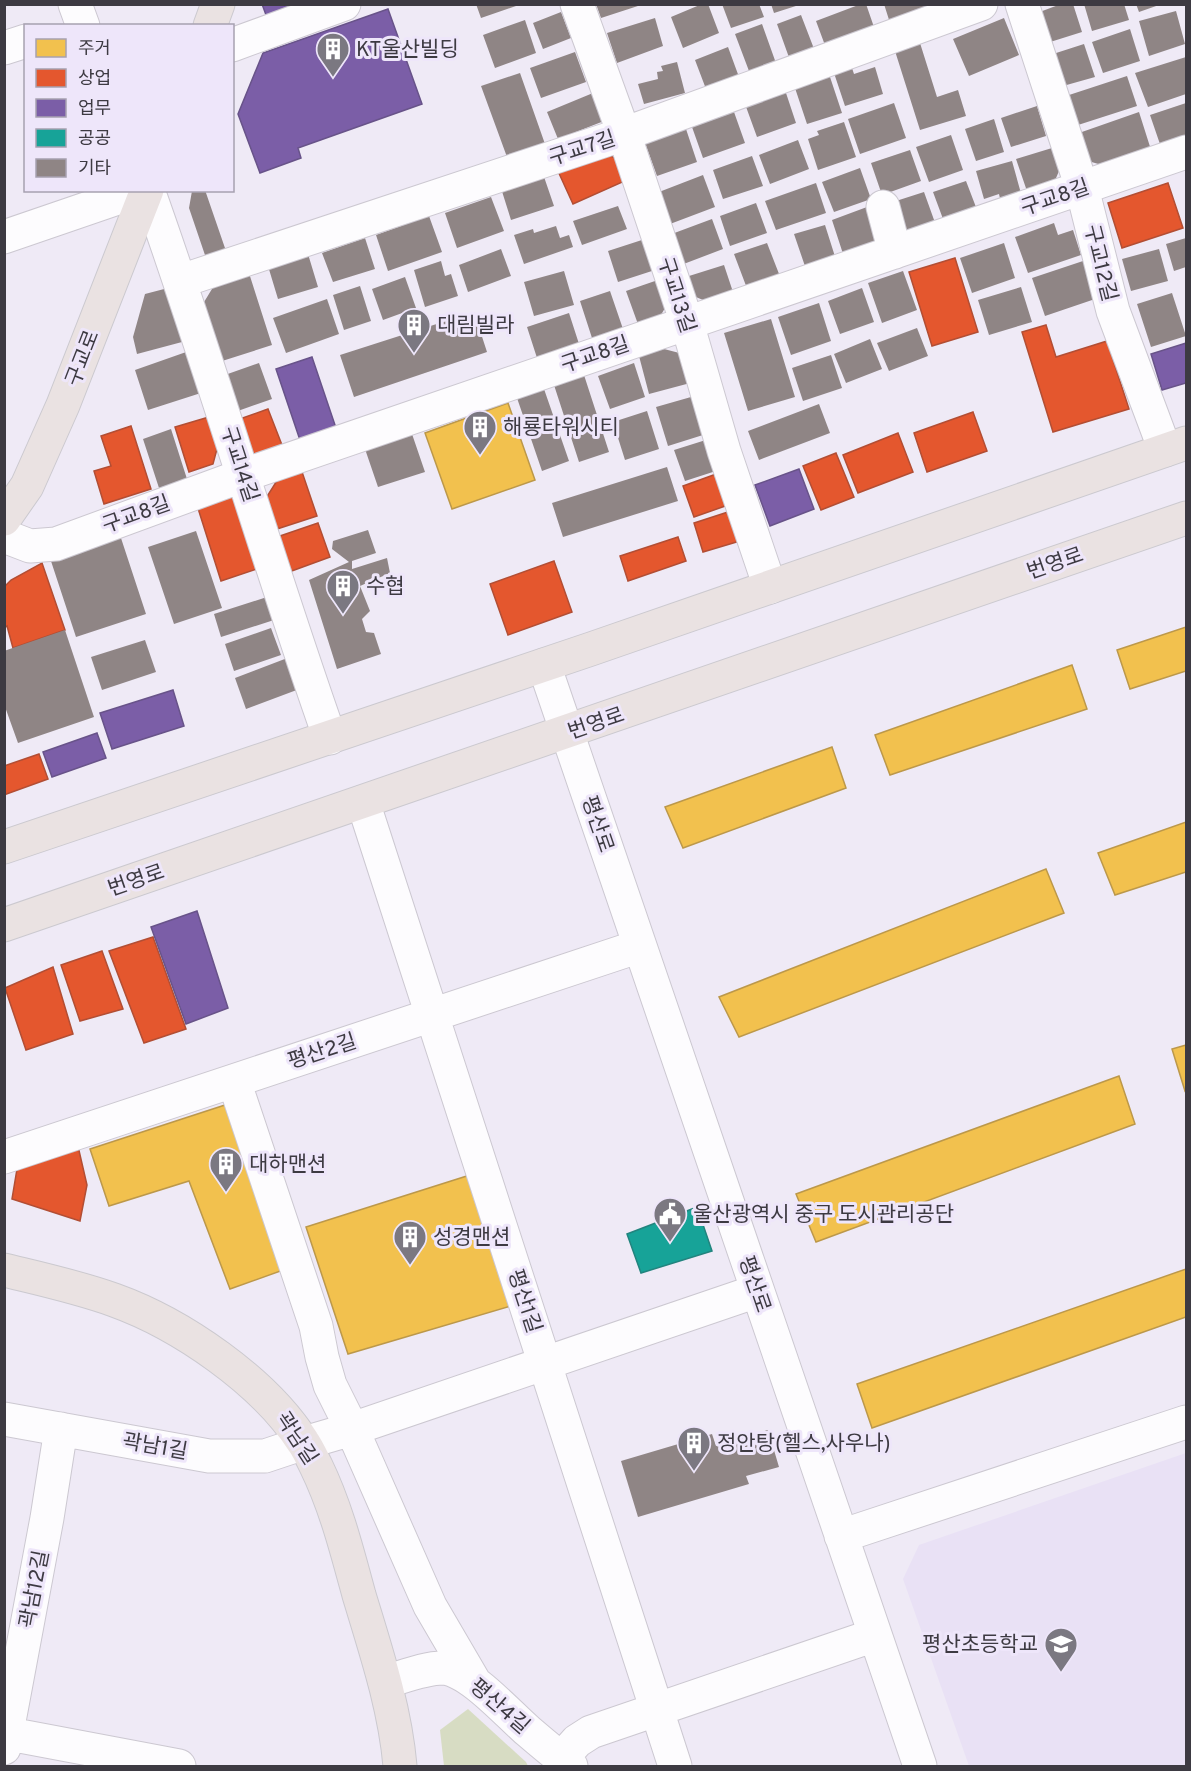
<svg xmlns="http://www.w3.org/2000/svg" width="1191" height="1771" font-family="Overpass,'Noto Sans KR',sans-serif">
<style>
.built{fill:#e9e1f5}
.green{fill:#d7dcc3}
.homes{fill:#f2c14e;stroke:#bc984a;stroke-width:1.5}
.shops{fill:#e4572e;stroke:#b24e34;stroke-width:1.5}
.offices{fill:#7b5ea7;stroke:#685389;stroke-width:1.5}
.public{fill:#17a398;stroke:#22847e;stroke-width:1.5}
.building{fill:#8f8585}
.lines{fill:none;stroke-linecap:round;stroke-linejoin:round}
.minor-casing{stroke:#ccc8d1;stroke-width:35}
.major-casing{stroke:#cbc9cf;stroke-width:35}
.minor{stroke:#fdfcfe;stroke-width:33}
.major{stroke:#eae2e2;stroke-width:33}
.labels{text-anchor:middle;stroke-width:6;stroke-linejoin:round;paint-order:stroke}
.poi-label{font-size:21px;fill:#3d3a42;stroke:#eee6fa;text-anchor:start}
.street-label{font-size:21px;fill:#3d3a42;stroke:#eee6fa}
</style>
<rect width="100%" height="100%" fill="#efeaf6"/>
<path class="built" d="M1186,1453v313h-217l-66,-187 16,-34z"/>
<path class="green" d="M468,1709l58,53 2,4h-84l-4,-36z"/>
<path class="homes" d="M508,403l27,77 -83,29 -27,-76z
M1186,627v44l-56,18 -13,-39z
M1072,665l15,44 -197,66 -15,-40z
M832,747l14,41 -163,60 -18,-41z
M1186,822v50l-71,23 -17,-42z
M1046,869l18,44 -325,124 -20,-40z
M1186,1045v45l-1,1 -13,-42z
M1119,1076l16,48 -319,118 -20,-48z
M225,1105l61,164 -56,20 -41,-108 -80,25 -19,-57z
M470,1175l44,130 -166,49 -42,-127z
M1186,1269v48l-314,111 -15,-44z"/>
<path class="shops" d="M600,151l17,8 10,21 -54,24 -16,-35z
M1168,183l15,45 -61,20 -14,-45z
M955,258l23,74 -46,14 -23,-74z
M1046,325l10,32 51,-16 22,68 -76,23 -31,-100z
M268,409l14,36 -32,11 -13,-36z
M973,412l14,39 -60,21 -13,-39z
M209,417l9,28 -5,19 -24,8 -14,-45z
M131,426l20,63 -47,15 -10,-33 17,-5 -10,-30z
M898,433l15,39 -55,21 -15,-38z
M836,453l18,44 -33,13 -18,-44z
M301,469l16,47 -40,13 -11,-31 14,-22z
M719,473l12,31 -37,13 -11,-31z
M224,493l18,8 21,66 -42,14 -25,-79z
M731,511l9,30 -37,11 -9,-29z
M318,523l12,34 -41,15 -12,-35z
M678,537l8,24 -58,20 -8,-25z
M554,561l18,51 -64,23 -18,-51z
M42,563l23,67 -52,18 -6,-22 -3,2v-41l7,-7z
M39,754l9,25 -44,16v-29z
M153,937l33,92 -42,14 -35,-92z
M102,951l21,58 -43,12 -19,-56z
M53,967l20,67 -47,16 -21,-62z
M77,1142l10,43 -7,36 -68,-22 6,-36z"/>
<path class="offices" d="M262,4h56l-49,19z
M388,9l34,95 -124,44 3,10 -41,15 -22,-59 25,-61z
M1186,343v40l-24,7 -11,-36z
M312,357l25,74 -36,12 -25,-74z
M799,469l15,40 -44,17 -15,-41z
M173,690l11,36 -72,23 -12,-36z
M97,733l9,25 -54,19 -9,-25z
M197,911l31,97 -42,16 -35,-97z"/>
<path class="public" d="M697,1207l15,44 -71,22 -14,-39z"/>
<path class="building" d="M476,4h40v2l-35,12z
M596,4h44l1,1 -40,13z
M702,4h6l11,29 -36,15 -12,-31z
M722,4h37l5,13 -33,11z
M771,4h28v1l-25,8z
M861,4h5l9,26 -49,18 -10,-27z
M884,4h57l-51,19z
M1061,4h12l9,28 -35,11 -10,-30z
M1084,4h40l5,16 -37,11z
M1136,4h22l1,1 -20,7z
M1176,11l9,33 -36,12 -10,-35z
M561,12l10,26 -28,11 -10,-26z
M801,15l15,39 -25,9 -14,-39z
M655,18l8,28 -46,17 -10,-30z
M1004,18l15,37 -50,21 -16,-37z
M525,20l11,33 -41,15 -12,-33z
M762,24l15,42 -28,5 -14,-37z
M1130,29l10,32 -37,12 -11,-31z
M920,43l17,54 21,-7 8,26 -46,14 -25,-79z
M1084,44l11,33 -32,9 -10,-32z
M728,47l11,30 -33,12 -11,-29z
M575,52l11,30 -45,16 -11,-30z
M1186,57v37l-38,13 -13,-34z
M677,62l8,31 -41,11 -6,-20 20,-5 -1,-7 6,-1 -2,-5z
M875,67l8,27 -38,12 -11,-33 18,-5 2,6z
M520,73l25,71 -38,13 -26,-71z
M829,74l13,39 -35,11 -13,-39z
M1127,76l10,30 -59,19 -12,-29z
M785,90l11,33 -39,14 -12,-33z
M593,93l11,28 -46,18 -11,-27z
M894,103l12,35 -46,16 -12,-35z
M1186,103v40l-24,7 -12,-35z
M1037,106l9,30 -35,11 -10,-29z
M734,112l11,31 -42,15 -11,-31z
M1139,112l13,41 -43,14 -21,-6 -9,-28z
M994,119l10,33 -28,9 -11,-32z
M844,122l12,35 -38,13 -10,-31 11,-4 -2,-4z
M685,126l12,36 -40,14 -13,-36z
M951,135l12,35 -34,12 -13,-35z
M798,140l11,29 -39,15 -11,-29z
M1052,148l7,23 -8,19 -22,7 -13,-38z
M910,150l11,31 -39,14 -11,-32z
M752,156l11,30 -40,13 -10,-29z
M1012,161l10,36 -21,6 -2,-9 -15,5 -8,-28z
M860,168l11,31 -37,13 -12,-30z
M542,171l12,35 -43,14 -11,-35z
M703,175l12,32 -45,17 -11,-32z
M966,181l13,34 -33,12 -13,-35z
M816,183l10,30 -50,17 -11,-29z
M205,190l21,61 -20,7 -17,-50 3,-17z
M924,192l14,39 -29,10 -13,-40z
M491,197l13,34 -47,17 -12,-35z
M756,203l11,30 -37,13 -10,-30z
M618,206l9,23 -45,16 -9,-24z
M867,207l14,42 -35,14 -14,-43z
M429,216l13,36 -54,19 -12,-36z
M712,219l11,30 -42,16 -12,-30z
M1054,223l4,12 15,-5 8,25 -53,18 -13,-36z
M825,225l13,41 -30,9 -14,-41z
M556,226l4,12 9,-3 4,12 -49,17 -10,-29 19,-6 1,4z
M365,238l10,31 -42,13 -11,-29z
M1186,238v29l-12,4 -8,-27z
M645,239l10,31 -37,12 -10,-31z
M767,243l14,36 -33,12 -14,-37z
M1004,243l11,35 -43,15 -12,-35z
M501,249l10,27 -43,16 -9,-27z
M1159,249l9,32 -37,10 -9,-32z
M308,254l10,33 -40,12 -10,-33z
M1086,260l12,38 -53,18 -13,-38z
M441,261l4,15 6,-2 7,22 -33,11 -11,-37z
M724,265l10,30 -24,8 -14,-6 -7,-21z
M564,271l10,34 -40,11 -10,-34z
M903,271l14,39 -35,13 -14,-40z
M249,273l23,72 -53,17 -18,-55 14,-23z
M405,277l11,31 -33,12 -11,-31z
M655,281l10,27 -7,12 -19,7 -13,-36z
M360,286l11,35 -27,9 -11,-35z
M1021,287l11,35 -43,13 -11,-35z
M168,288l14,54 -45,12 -4,-17 12,-43z
M862,288l12,34 -34,12 -12,-33z
M610,291l13,38 -31,9 -12,-37z
M1172,293l14,43 -35,11 -14,-43z
M327,299l12,35 -53,19 -13,-35z
M819,303l12,38 -40,14 -13,-38z
M474,312l13,40 -133,45 -14,-42z
M569,313l11,34 -42,14 -11,-34z
M771,319l24,78 -47,14 -24,-78z
M917,328l11,28 -39,15 -12,-28z
M870,339l12,30 -36,14 -12,-29z
M664,349l23,6 7,27 -45,12 -10,-38z
M189,351l15,41 -56,18 -13,-40z
M831,355l11,33 -39,13 -11,-33z
M259,363l13,36 -37,13 -13,-36z
M634,363l11,34 -35,12 -12,-33z
M584,375l25,77 -30,10 -25,-77z
M544,389l25,72 -27,10 -25,-73z
M691,397l12,38 -35,11 -12,-39z
M819,404l11,29 -71,27 -11,-29z
M647,411l12,38 -34,11 -12,-38z
M171,429l16,50 -28,9 -16,-49z
M412,434l13,38 -47,15 -13,-38z
M709,439l10,31 -34,11 -11,-31z
M667,467l11,34 -115,36 -11,-34z
M368,530l8,23 -24,8v8l35,-11 3,15 -30,13 10,25 -8,8 4,13 8,1 7,21 -44,15 -28,-89 40,-18 -17,-13 1,-8z
M196,531l26,77 -48,16 -26,-77z
M119,532l27,82 -70,23 -27,-82z
M267,597l7,23 -53,17 -7,-23z
M271,628l10,27 -47,16 -9,-27z
M65,630l29,87 -76,26 -14,-39v-53z
M145,640l11,32 -54,18 -11,-33z
M290,657l12,31 -56,21 -11,-31z
M768,1430l11,37 -33,9 3,8 -111,33 -17,-56 91,-27 4,12z"/>
<g class="lines">
<g class="minor-casing">
<path id="minor" d="M75,4l8,22
M577,4l47,130 63,189 37,128 46,136
M1022,4l60,184 31,123 52,139
M232,45l112,-41
M4,48l22,-7
M148,190c65,182 118,367 182,548
M883,207l12,45
M4,237l137,-47
M181,281l443,-147 357,-130
M4,536l26,10 26,-2 188,-69 942,-323
M544,665l376,1101
M363,802l312,964
M234,1081l82,245 6,31 8,28 22,44 78,177 45,77
M4,1157l636,-211
M4,1419l205,37h56l39,-13 48,-14 405,-138
M841,1536l345,-114
M385,1682c18,-5 39,-14 58,-14 27,2 65,46 85,63 14,12 28,24 43,35
M4,1733l175,33
M4,1748l43,-230 14,-89
M561,1759l16,-18 14,-9 284,-97"/>
</g>
<g class="major-casing">
<path id="major" d="M210,26l8,-22
M4,519l23,-33 36,-81 84,-215
M4,847l587,-198 595,-206
M4,925l1182,-407
M4,1270c37,9 74,17 110,30 67,24 150,81 189,142 5,7 9,16 13,24 20,41 31,85 43,129 17,56 36,113 41,171"/>
</g>
<use href="#minor" class="minor"/>
<use href="#major" class="major"/>
</g>
<defs>
<g id="building-pin" transform="scale(1.725)"><path d="M0 17L-7.5 6A9.5 9.5 0 1 1 7.5 6Z" fill="#7b7881" stroke="#eee6fa"/><path d="M-4-6H4V6H1V3H-1V6H-4ZM-2.5-4.3h1.7v1.8h-1.7ZM.8-4.3h1.7v1.8H.8ZM-2.5-1h1.7V.8h-1.7ZM.8-1h1.7V.8H.8Z" fill="#fff"/></g>
<g id="civic-pin" transform="scale(1.725)"><path d="M0 17L-7.5 6A9.5 9.5 0 1 1 7.5 6Z" fill="#7b7881" stroke="#eee6fa"/><path d="M-.6-6.5H3V-4.5H.6V-3L4-1V1h2V6H-6V1h2V-1L-.6-3ZM-1.2 2.5V6h2.4V2.5Z" fill="#fff"/></g>
<g id="school-pin" transform="scale(1.725)"><path d="M0 17L-7.5 6A9.5 9.5 0 1 1 7.5 6Z" fill="#7b7881" stroke="#eee6fa"/><path d="M0-5L7-2L0 1L-7-2ZM-4 1L0 2.5L4 1V4Q0 6-4 4Z" fill="#fff"/></g>
</defs>
<g fill-rule="evenodd">
<use href="#building-pin" x="333" y="49"/>
<use href="#building-pin" x="414" y="325"/>
<use href="#building-pin" x="480" y="427"/>
<use href="#building-pin" x="343" y="586"/>
<use href="#building-pin" x="226" y="1164"/>
<use href="#civic-pin" x="670" y="1214"/>
<use href="#building-pin" x="410" y="1237"/>
<use href="#building-pin" x="694" y="1443"/>
<use href="#school-pin" x="1061" y="1644"/>
</g>
<g class="labels">
<g class="poi-label">
<text x="356" y="56">KT울산빌딩</text>
<text x="437" y="332">대림빌라</text>
<text x="503" y="434">해룡타워시티</text>
<text x="366" y="593">수협</text>
<text x="249" y="1171">대하맨션</text>
<text x="693" y="1221">울산광역시 중구 도시관리공단</text>
<text x="433" y="1244">성경맨션</text>
<text x="717" y="1450">정안탕(헬스,사우나)</text>
<text x="1038" y="1651" text-anchor="end">평산초등학교</text>
</g>
<g class="street-label">
<text transform="translate(582 148) rotate(-18)" y="7">구교7길</text>
<text transform="translate(1055 197) rotate(-19)" y="7">구교8길</text>
<text transform="translate(1101 263) rotate(76)" y="7">구교12길</text>
<text transform="translate(677 295) rotate(72)" y="7">구교13길</text>
<text transform="translate(595 354) rotate(-19)" y="7">구교8길</text>
<text transform="translate(82 358) rotate(-69)" y="7">구교로</text>
<text transform="translate(240 464) rotate(72)" y="7">구교14길</text>
<text transform="translate(136 514) rotate(-20)" y="7">구교8길</text>
<text transform="translate(1055 563) rotate(-19)" y="7">번영로</text>
<text transform="translate(596 723) rotate(-19)" y="7">번영로</text>
<text transform="translate(598 824) rotate(71)" y="7">평산로</text>
<text transform="translate(136 880) rotate(-19)" y="7">번영로</text>
<text transform="translate(322 1051) rotate(-18)" y="7">평산2길</text>
<text transform="translate(755 1284) rotate(71)" y="7">평산로</text>
<text transform="translate(525 1301) rotate(72)" y="7">평산1길</text>
<text transform="translate(297 1438) rotate(57)" y="7">곽남길</text>
<text transform="translate(155 1446) rotate(10)" y="7">곽남1길</text>
<text transform="translate(34 1589) rotate(-79)" y="7">곽남12길</text>
<text transform="translate(500 1706) rotate(41)" y="7">평산4길</text>
</g>
</g>
<rect width="1191" height="1771" fill="none" stroke="#3d3a42" stroke-width="12"/>
<rect x="24" y="24" width="210" height="168" fill="#eee6fa" stroke="#a7a1b0" stroke-width="1.5"/>
<rect x="36" y="39" width="30" height="18" fill="#f2c14e" stroke="#a7a1b0" stroke-width="1.5"/>
<text x="78" y="54" font-size="18" fill="#3d3a42">주거</text>
<rect x="36" y="69" width="30" height="18" fill="#e4572e" stroke="#a7a1b0" stroke-width="1.5"/>
<text x="78" y="84" font-size="18" fill="#3d3a42">상업</text>
<rect x="36" y="99" width="30" height="18" fill="#7b5ea7" stroke="#a7a1b0" stroke-width="1.5"/>
<text x="78" y="114" font-size="18" fill="#3d3a42">업무</text>
<rect x="36" y="129" width="30" height="18" fill="#17a398" stroke="#a7a1b0" stroke-width="1.5"/>
<text x="78" y="144" font-size="18" fill="#3d3a42">공공</text>
<rect x="36" y="159" width="30" height="18" fill="#8f8585" stroke="#a7a1b0" stroke-width="1.5"/>
<text x="78" y="174" font-size="18" fill="#3d3a42">기타</text>
</svg>
